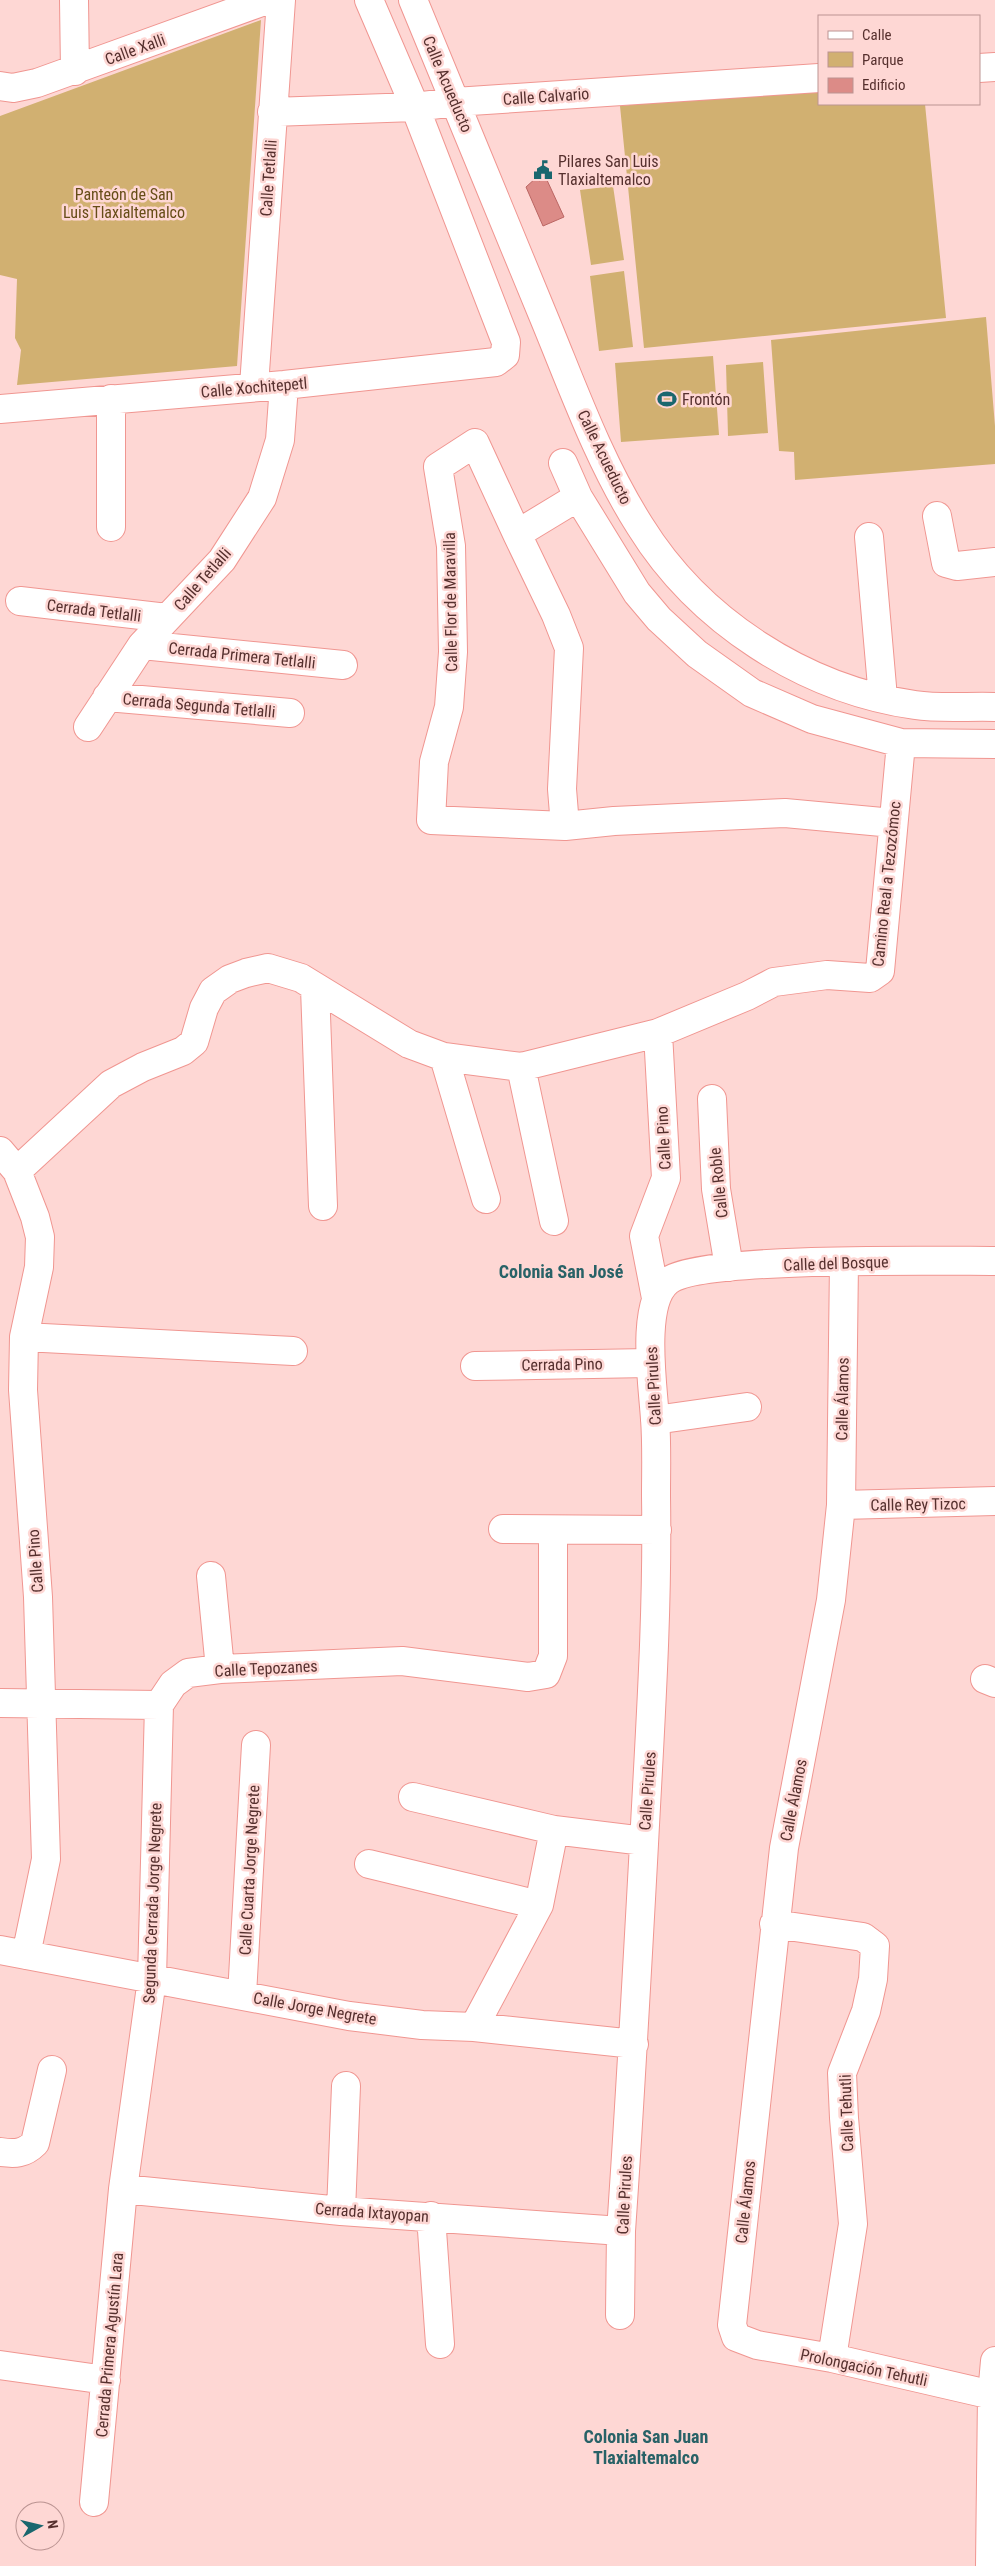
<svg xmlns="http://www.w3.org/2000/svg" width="995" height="2566" font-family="'Roboto Condensed',sans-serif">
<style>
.green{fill:#d1b071}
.building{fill:#dc8b87;stroke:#bb6663}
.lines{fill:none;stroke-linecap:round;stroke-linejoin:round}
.minor-casing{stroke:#f09691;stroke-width:30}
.minor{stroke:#fff;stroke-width:28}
.labels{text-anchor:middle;stroke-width:5;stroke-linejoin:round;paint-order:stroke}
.street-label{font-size:16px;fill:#56302e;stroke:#fed7d4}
.poi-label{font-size:16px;fill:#56302e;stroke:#fed7d4;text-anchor:start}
.park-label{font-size:16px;fill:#664d17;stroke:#fed7d4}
.neighbourhood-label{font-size:18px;font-weight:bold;fill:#286267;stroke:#fed7d4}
</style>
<rect width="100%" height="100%" fill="#fed7d4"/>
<path class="green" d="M261,20l-24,346 -220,19 4,-35 -6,-12 2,-59 -17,-4v-159z
M819,86v18h106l21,214 -302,30 -24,-242z
M613,186l11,74 -33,5 -11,-75z
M624,271l9,76 -34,4 -9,-75z
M986,317l9,109v38l-200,16 -1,-28 -15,-1 -8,-111z
M713,356l6,79 -98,7 -6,-79z
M763,362l5,71 -40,3 -2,-71z"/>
<path class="building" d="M537,177l2,4 7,-3 18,39 -21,9 -17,-39z"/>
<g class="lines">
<g class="minor-casing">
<path id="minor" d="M74,0l1,71
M413,0c43,104 86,209 129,313 30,72 56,147 98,213 59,95 164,163 275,179 26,4 54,1 80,2
M979,68l16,-1
M0,86l13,2 24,-5 230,-83
M272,112l143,-5 40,-5 364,-24
M254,386l27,-386
M111,399v128
M0,409l284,-24 212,-23 9,-7 1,-13 -91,-235 -46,-107
M563,463l15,34 59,96 22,26 38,35 55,39 60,26 89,24 94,1
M937,516l9,47 11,3 38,-4
M517,534l-42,-91 -37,24 13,79 2,106 -4,55 -15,55 -3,58 134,6 49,-5 171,-8 108,10
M869,537l14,161
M20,601l147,17
M142,645l201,20
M107,697l183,16
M88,727l54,-82 80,-85 40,-62 18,-58 4,-55
M565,826l-3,-37 7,-141 -13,-33 -39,-81 61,-37
M315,988l8,218
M444,1057l42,142
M521,1067l33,154
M712,1099l4,90 13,78
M0,1151l17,20 18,46 5,20 -1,30 -15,70 -1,53 15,207 8,262 -20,96
M17,1171l94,-87 32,-17 40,-16 11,-9 10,-34 9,-17 17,-12 16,-6 22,-5 33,10 108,66 35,13 77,10 137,-34 89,-37 27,-14 53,-7 43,3 10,-7 21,-228
M844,1262l-3,243 -10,95 -47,248 -52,477 4,12 21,8 75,13 160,37
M656,1298l-12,-62 22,-58 -8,-145
M24,1337l269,14
M475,1366l174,-3
M655,1420l92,-13
M841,1505l154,-4
M503,1529l154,1
M211,1576l9,93
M985,1679l10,4
M0,1703l159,2
M159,1705l14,-21 15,-11 32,-4 182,-8 126,16 18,-3 7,-18v-126
M413,1797l141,33 90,11
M369,1864l170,41
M774,1924l89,13 12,9 -2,33 -7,32 -24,62 2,45 9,106 -21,134
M0,1950l349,66 73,9 52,2 160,17
M242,1995l14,-250
M474,2027l65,-122 15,-75
M0,2152c15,2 24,2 35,-9l17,-73
M123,2189l218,22 280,20
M341,2211l5,-125
M431,2216l9,128
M620,2315l1,-84c9,-129 16,-258 23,-387 6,-116 14,-232 12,-348 0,-26 1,-52 -1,-77 -2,-33 -15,-116 13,-138 33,-25 273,-20 327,-20
M0,2365l106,15
M94,2502l29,-313 29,-210 7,-274
M990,2566l2,-171 3,-34"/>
</g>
<use href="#minor" class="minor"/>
</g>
<defs>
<g id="civic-bare" transform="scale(1.5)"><path d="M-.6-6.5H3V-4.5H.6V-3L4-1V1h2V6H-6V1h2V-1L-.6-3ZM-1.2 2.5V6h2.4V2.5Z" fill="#1a676e" stroke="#fed7d4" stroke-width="2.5" paint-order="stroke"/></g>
<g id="stadium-bare" transform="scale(1.5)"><path d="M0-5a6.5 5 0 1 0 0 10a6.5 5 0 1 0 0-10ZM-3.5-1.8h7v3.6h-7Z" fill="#1a676e" stroke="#fed7d4" stroke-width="2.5" paint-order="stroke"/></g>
</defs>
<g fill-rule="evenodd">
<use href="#civic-bare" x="543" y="170"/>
<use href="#stadium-bare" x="667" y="399"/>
</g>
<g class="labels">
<g class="street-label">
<text transform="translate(135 49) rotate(-20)" y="6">Calle Xalli</text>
<text transform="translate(448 84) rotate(67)" y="6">Calle Acueducto</text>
<text transform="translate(546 96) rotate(-4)" y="6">Calle Calvario</text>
<text transform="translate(268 178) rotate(-86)" y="6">Calle Tetlalli</text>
<text transform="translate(254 387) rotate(-5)" y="6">Calle Xochitepetl</text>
<text transform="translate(605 457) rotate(64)" y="6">Calle Acueducto</text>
<text transform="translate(202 579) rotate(-49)" y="6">Calle Tetlalli</text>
<text transform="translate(450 602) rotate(-91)" y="6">Calle Flor de Maravilla</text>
<text transform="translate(94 610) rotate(7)" y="6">Cerrada Tetlalli</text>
<text transform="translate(242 655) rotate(6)" y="6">Cerrada Primera Tetlalli</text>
<text transform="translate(199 705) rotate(5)" y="6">Cerrada Segunda Tetlalli</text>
<text transform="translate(886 884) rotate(-84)" y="6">Camino Real a Tezozómoc</text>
<text transform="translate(663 1138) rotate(-93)" y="6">Calle Pino</text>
<text transform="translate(718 1183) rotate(-96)" y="6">Calle Roble</text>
<text transform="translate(836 1263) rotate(-2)" y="6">Calle del Bosque</text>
<text transform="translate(562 1364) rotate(-1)" y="6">Cerrada Pino</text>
<text transform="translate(653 1386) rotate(-93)" y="6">Calle Pirules</text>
<text transform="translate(842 1399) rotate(-89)" y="6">Calle Álamos</text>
<text transform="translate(918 1504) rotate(-1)" y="6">Calle Rey Tizoc</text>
<text transform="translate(35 1561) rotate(-94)" y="6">Calle Pino</text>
<text transform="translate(266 1668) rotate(-3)" y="6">Calle Tepozanes</text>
<text transform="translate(647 1791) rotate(-86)" y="6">Calle Pirules</text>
<text transform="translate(793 1800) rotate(-79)" y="6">Calle Álamos</text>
<text transform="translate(249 1870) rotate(-87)" y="6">Calle Cuarta Jorge Negrete</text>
<text transform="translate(152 1903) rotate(-88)" y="6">Segunda Cerrada Jorge Negrete</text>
<text transform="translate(315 2008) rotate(10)" y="6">Calle Jorge Negrete</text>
<text transform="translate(846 2113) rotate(-92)" y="6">Calle Tehutli</text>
<text transform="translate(624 2195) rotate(-87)" y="6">Calle Pirules</text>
<text transform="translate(745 2202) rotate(-84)" y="6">Calle Álamos</text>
<text transform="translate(372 2212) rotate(4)" y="6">Cerrada Ixtayopan</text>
<text transform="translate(109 2345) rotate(-85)" y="6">Cerrada Primera Agustín Lara</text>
<text transform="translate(864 2367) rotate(12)" y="6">Prolongación Tehutli</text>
</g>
<g class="poi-label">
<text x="558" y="167">Pilares San Luis<tspan x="558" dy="18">Tlaxialtemalco</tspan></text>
<text x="682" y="405">Frontón</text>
</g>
<g class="park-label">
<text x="124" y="200">Panteón de San<tspan x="124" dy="18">Luis Tlaxialtemalco</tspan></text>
</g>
<g class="neighbourhood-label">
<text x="561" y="1278">Colonia San José</text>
<text x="646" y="2443">Colonia San Juan<tspan x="646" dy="21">Tlaxialtemalco</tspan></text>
</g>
</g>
<rect x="818" y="15" width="162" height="90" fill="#fed7d4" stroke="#bb9492"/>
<rect x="828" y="31" width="25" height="8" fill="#ffffff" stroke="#bb9492"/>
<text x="862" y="40" font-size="15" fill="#56302e">Calle</text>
<rect x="828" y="52" width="25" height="15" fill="#d1b071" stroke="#bb9492"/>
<text x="862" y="65" font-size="15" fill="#56302e">Parque</text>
<rect x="828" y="78" width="25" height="15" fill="#dc8b87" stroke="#bb9492"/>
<text x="862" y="90" font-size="15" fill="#56302e">Edificio</text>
<g transform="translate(40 2526) rotate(82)"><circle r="24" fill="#fed7d4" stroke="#bb9492"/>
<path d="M0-4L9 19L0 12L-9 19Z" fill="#1a676e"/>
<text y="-8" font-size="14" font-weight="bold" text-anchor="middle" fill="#56302e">N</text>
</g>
</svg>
